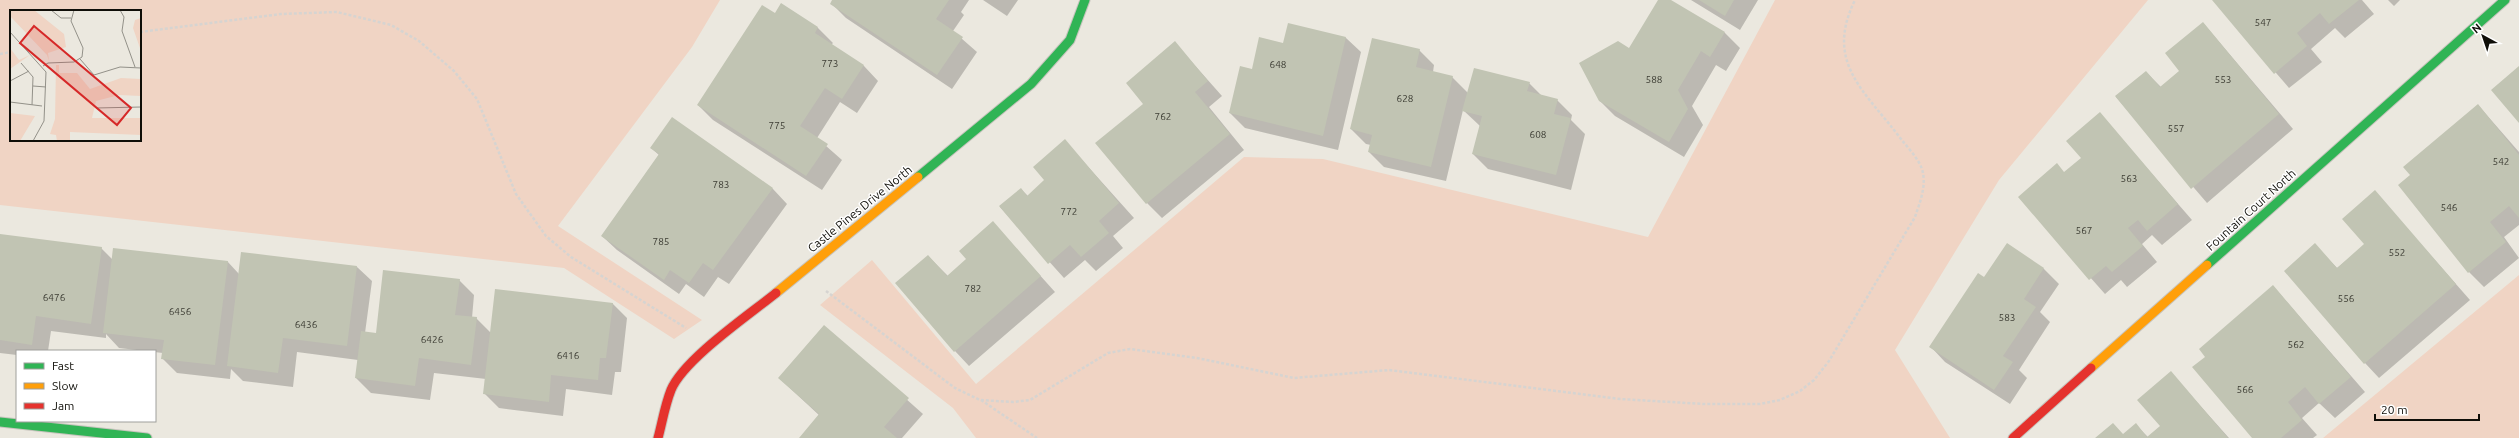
<svg xmlns="http://www.w3.org/2000/svg" width="2519" height="438" font-family="Ubuntu,sans-serif">
<style>
.green{fill:#f0d4c4;fill-rule:evenodd}
.shadow{fill:#0003}
.building{fill:#c1c4b3}
.lines{fill:none;stroke-linecap:round;stroke-linejoin:round}
.fast-casing{stroke:#c7c4bd;stroke-width:11}
.slow-casing{stroke:#c7c4bd;stroke-width:11}
.jam-casing{stroke:#c7c4bd;stroke-width:11}
.path{stroke:#d6d4d1;stroke-width:2.5;stroke-dasharray:3 2;stroke-linecap:butt}
.fast{stroke:#30b455;stroke-width:9}
.slow{stroke:#ff9f0a;stroke-width:9}
.jam{stroke:#e5322d;stroke-width:9}
.labels{text-anchor:middle;stroke-width:3;stroke-linejoin:round;paint-order:stroke}
.number-label{font-size:10px;fill:#3c3c33}
.street-label{font-size:12px;fill:#0f0e08;stroke:#fff}
.inset-road{fill:none;stroke:#939189;stroke-width:1}
.view{fill:#d62828;fill-opacity:0.15;stroke:#d62828;stroke-width:2}
.inset-edge{fill:none;stroke:#0f0e08;stroke-width:2}
</style>
<rect width="100%" height="100%" fill="#ebe8df"/>
<path class="green" d="M0,0h720l-28,47 -134,179 144,94 -28,19 -110,-71 -564,-63zM11,11h129v129h-129z
M1775,0h373l-149,180 -104,170 55,88h-974l-23,-30 -133,-103 52,-45 104,124 268,-227 79,2 325,78z
M2519,275v163h-196z"/>
<path class="shadow" d="M833,0h136l-8,12 3,3 -11,16 24,21 -25,37 -106,-71 -15,-15z
M983,0h35l-11,16z
M1659,0h10l56,33 15,15 -14,23 -10,-6 -24,41 11,19 -19,32 -69,-41 -15,-15z
M1691,0h67l-18,30z
M2213,0h149l12,14 -29,24 -10,-10 -24,21 11,13 -33,26z
M2388,0h12l-6,6z
M781,4l37,24 15,15 -2,2 33,21 14,15 -21,32 -17,-11 -23,36 25,22 -20,30 -109,-70 -15,-15 77,-90z
M2203,23l90,106 -86,74 -91,-106 30,-25 15,15 19,-16z
M1346,38l15,14 -23,98 -93,-22 -15,-15 23,-43 31,-26z
M1175,43l47,53 -13,11 35,43 -82,68 -15,-15 -3,-99z
M1419,50l15,15 -1,7 19,5 16,16 61,-10 13,13 15,4 15,15 -1,5 14,14 -14,56 -83,-21 -15,-15 7,-28 -17,-16 -17,71 -62,-14 -15,-15 2,-7 -5,-1 -15,-15z
M2478,105l41,47v73l-15,12 15,21 -35,29 -15,-15 -70,-87 13,-9z
M2100,114l92,106 -30,25 -10,-10 -10,9 15,18 -30,25 -6,-7 -16,14 -86,-97 46,-24 17,-15z
M672,119l101,70 14,15 -58,80 -11,-7 -14,20 -18,-13 -7,10 -62,-44 -15,-14 57,-81 -8,-7z
M1065,141l69,77 -21,18 10,12 -27,23 -11,-11 -21,18 -64,-71 21,-18 7,7 18,-16z
M2375,192l95,108 -91,78 -14,-15 -50,-118 22,23 29,-23z
M993,223l62,69 -86,74 -14,-15 -27,-95 20,20 20,-16z
M0,235l101,13 12,12 114,1 12,13 118,-7 15,14 -7,52 12,1 82,-54 15,15 -2,23h4l15,15 121,-30 15,15 -6,54h-6l-3,23 -46,-6 -3,27 -64,-8 -15,-15 2,-14 -52,-6 -4,27 -59,-7 -15,-15 2,-18 -61,-8 -4,35 -50,-6 -12,-12 -1,10 -53,-6 -15,-15 1,-5 -44,-5 -13,-14v4l-55,-7 -3,20h-31v4l-17,-2z
M2007,245l37,24 15,15 -19,28 10,10 -31,48 8,8 -17,26 -65,-42 -14,-15 54,-69z
M2273,286l92,106 -30,26 -16,-15 -17,15 15,17 -4,3h-60l-46,-81z
M824,326l99,88 -21,24h-102l20,-22 -41,-38z
M2171,373l58,65h-133l27,-3 13,-10 12,12 13,-11z"/>
<path class="building" d="M832,0h117l-13,19 27,18 -26,38 -107,-71z
M1658,0h13l54,32 -15,25 -9,-6 -23,39 10,19 -19,33 -70,-41 -20,-38 39,-22 11,7z
M1699,0h35l-9,16z
M2212,0h147l-30,24 -9,-11 -23,20 10,13 -33,28z
M781,3l37,24 -3,6 49,32 -22,34 -17,-11 -25,38 28,18 -22,32 -109,-71 65,-100 13,8z
M2203,22l76,92 -88,75 -76,-93 31,-25 14,16 19,-16 -14,-18z
M1288,23l58,14 -23,99 -94,-23 11,-47 12,3 7,-32 24,6z
M1372,38l48,11 -4,18 37,9 -22,91 -63,-15 4,-17 -22,-6z
M1175,41l33,40 -13,11 35,42 -84,70 -51,-61 48,-39 -17,-21z
M2519,66v57l-28,-33z
M1474,68l56,14 -3,9 31,8 -4,15 17,4 -15,57 -84,-21 10,-38 -20,-5z
M2478,104l41,51v63l-10,-12 -19,16 16,20 -38,31 -70,-88 12,-10 -7,-8z
M2100,112l78,92 -31,27 -9,-11 -10,8 15,18 -31,26 -6,-6 -17,14 -71,-83 39,-34 7,9 17,-14 -15,-17z
M672,117l101,71 -60,82 -10,-7 -14,20 -19,-13 -6,10 -63,-44 58,-82 -9,-6z
M1065,139l54,64 -20,18 10,12 -28,24 -11,-12 -22,19 -49,-58 22,-18 6,8 17,-16 -11,-13z
M2375,190l81,94 -92,80 -80,-93 31,-28 22,25 27,-24 -22,-25z
M993,221l48,55 -87,76 -59,-69 33,-28 19,21 19,-17 -7,-8z
M0,234l102,13 -11,77 -55,-8 -4,29 -32,-5z
M2007,243l37,25 -20,31 12,8 -33,49 10,6 -19,28 -65,-43 49,-74 6,4z
M113,248l115,13 -13,104 -54,-6 3,-19 -61,-7z
M241,252l116,14 -10,80 -64,-8 -5,35 -51,-7z
M383,270l77,9 -5,36 22,2 -6,48 -52,-7 -4,28 -60,-8 6,-47 15,2z
M2273,285l78,92 -32,27 -14,-17 -17,15 14,18 -21,18h-29l-60,-71 13,-10 -6,-8z
M495,289l118,14 -7,55h-6l-2,22 -47,-5 -2,27 -66,-8z
M824,325l85,73 -25,29 13,11h-98l20,-24 -41,-36z
M2171,371l57,67h-133l18,-15 10,11 13,-11 11,14 13,-11 -23,-26z"/>
<g class="lines">
<g class="fast-casing">
<path id="fast" d="M918,177l113,-93 39,-44 15,-40
M2207,265l298,-265
M0,422l147,16"/>
</g>
<g class="slow-casing">
<path id="slow" d="M776,293l142,-116
M2091,368l116,-103"/>
</g>
<g class="jam-casing">
<path id="jam" d="M658,438c4,-15 7,-33 13,-48 13,-31 78,-75 105,-97
M2013,438l78,-70"/>
</g>
<path class="path" d="M140,32l141,-18 56,-2 54,13 28,16 35,30 23,28 39,95 30,42 25,21 115,71
M0,54l11,-2
M826,291l129,97 25,12 33,2 17,-2 78,-47 22,-4 67,9 97,20 95,-8 231,29 84,5h56l20,-4 20,-9 14,-11 15,-19 86,-144c5,-15 12,-32 7,-48 -4,-11 -14,-21 -21,-30 -36,-48 -77,-76 -46,-139
M981,400l56,38"/>
<use href="#fast" class="fast"/>
<use href="#slow" class="slow"/>
<use href="#jam" class="jam"/>
</g>
<g class="labels">
<g class="number-label">
<text x="2263" y="26">547</text>
<text x="830" y="67">773</text>
<text x="1278" y="68">648</text>
<text x="1654" y="83">588</text>
<text x="2223" y="83">553</text>
<text x="1405" y="102">628</text>
<text x="1163" y="120">762</text>
<text x="777" y="129">775</text>
<text x="2176" y="132">557</text>
<text x="1538" y="138">608</text>
<text x="2501" y="165">542</text>
<text x="2129" y="182">563</text>
<text x="721" y="188">783</text>
<text x="2449" y="211">546</text>
<text x="1069" y="215">772</text>
<text x="2084" y="234">567</text>
<text x="661" y="245">785</text>
<text x="2397" y="256">552</text>
<text x="973" y="292">782</text>
<text x="54" y="301">6476</text>
<text x="2346" y="302">556</text>
<text x="180" y="315">6456</text>
<text x="2007" y="321">583</text>
<text x="306" y="328">6436</text>
<text x="432" y="343">6426</text>
<text x="2296" y="348">562</text>
<text x="568" y="359">6416</text>
<text x="2245" y="393">566</text>
</g>
<g class="street-label">
<text transform="translate(860 209) rotate(-39)" y="4">Castle Pines Drive North</text>
<text transform="translate(2251 210) rotate(-42)" y="4">Fountain Court North</text>
</g>
</g>
<g transform="translate(10 10)">
<rect width="131" height="131" fill="#ebe8df"/>
<path d="M0,0h24l30,24 2,13 -18,6 1,8 -2,-6 -37,-39zM131,8v33l-8,-23 2,-8zM0,38l9,12 11,-5 -20,14zM46,55h3v8h18l13,16 31,-11 20,1v17l-22,-1 -23,6 -4,17h49v17l-71,-3v8l-13,1 -1,-6 -6,-1 5,-15zM0,103l25,3 -15,25h-10z" fill="#f0d4c4"/>
<path class="inset-road" d="M41,0l10,8h10M110,0l4,7 -2,14 13,36M0,22l36,40 -2,49 -11,20M70,49l14,16 26,-8 21,1M11,53l12,14 -1,28M33,56l5,-3 26,-1 8,-5 1,-9 -12,-27 3,-11M0,71l19,-10M23,76l13,1M0,92l32,4M86,98l45,-1"/>
<path class="view" d="M24,16l97,82 -14,17 -97,-82z"/>
<rect width="131" height="131" class="inset-edge"/>
</g>
<rect x="16" y="350" width="140" height="72" fill="#ffffff" stroke="#9f9f9c"/>
<rect x="24" y="363" width="20" height="6" fill="#30b455" stroke="#9f9f9c"/>
<text x="52" y="370" font-size="12" fill="#0f0e08">Fast</text>
<rect x="24" y="383" width="20" height="6" fill="#ff9f0a" stroke="#9f9f9c"/>
<text x="52" y="390" font-size="12" fill="#0f0e08">Slow</text>
<rect x="24" y="403" width="20" height="6" fill="#e5322d" stroke="#9f9f9c"/>
<text x="52" y="410" font-size="12" fill="#0f0e08">Jam</text>
<g transform="translate(2483 36) rotate(320)" stroke="#ffffff" stroke-width="3" paint-order="stroke">
<path d="M0-3L7 15L0 10L-7 15Z" fill="#0f0e08"/>
<text y="-6" font-size="11" font-weight="bold" text-anchor="middle" fill="#0f0e08">N</text>
</g>
<path d="M2375 414v6h104v-6" fill="none" stroke="#0f0e08" stroke-width="2"/>
<text x="2381" y="414" font-size="12" fill="#0f0e08" stroke="#ffffff" stroke-width="3" paint-order="stroke">20 m</text>
</svg>
